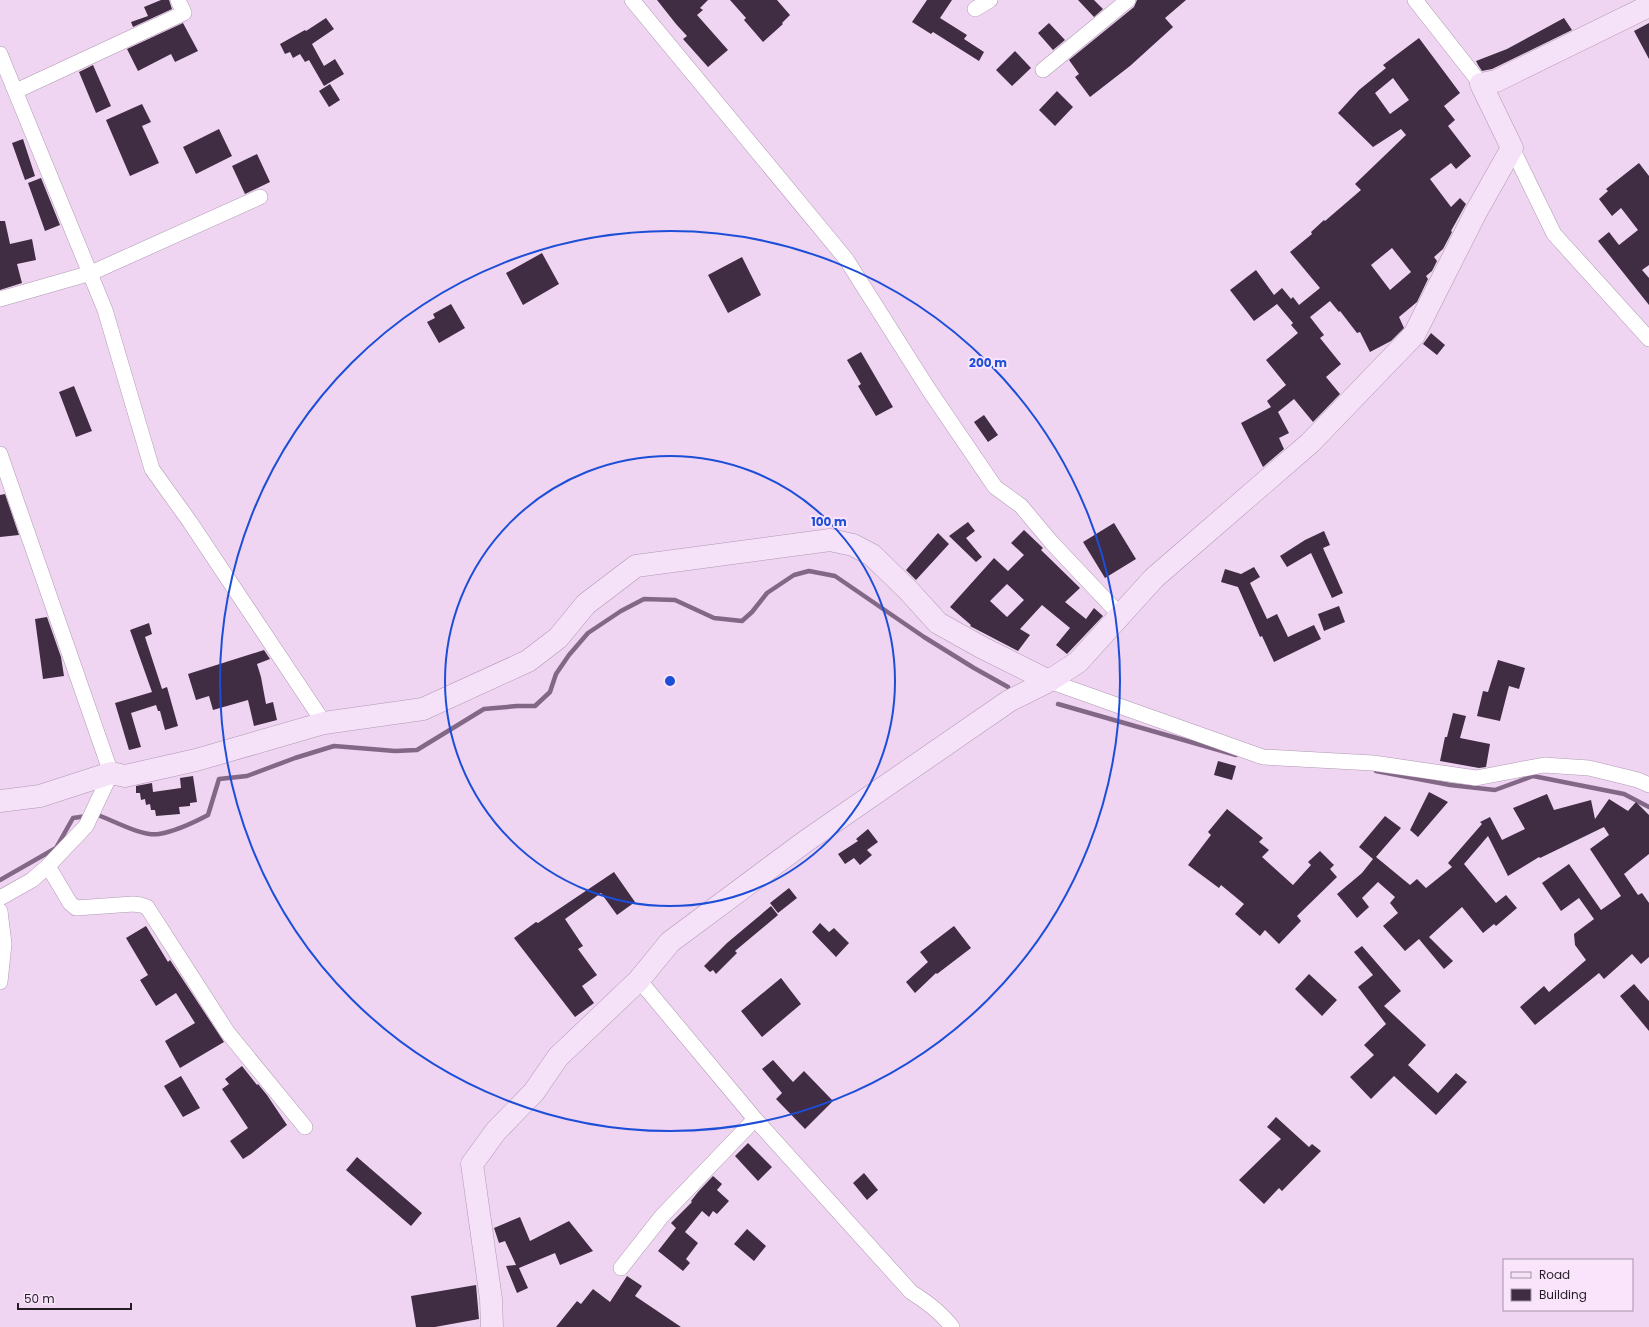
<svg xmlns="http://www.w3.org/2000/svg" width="1649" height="1327" font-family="Poppins,sans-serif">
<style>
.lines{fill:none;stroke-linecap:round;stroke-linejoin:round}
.stream{stroke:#826786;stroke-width:4.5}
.building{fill:#402c43;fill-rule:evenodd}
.street-casing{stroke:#b098b3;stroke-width:16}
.secondary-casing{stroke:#b098b3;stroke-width:23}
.street{stroke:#fff;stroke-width:15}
.secondary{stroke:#f5e1f8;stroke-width:22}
.ring{fill:none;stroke:#1d4ed8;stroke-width:2}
.centre{fill:#1d4ed8;stroke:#f9e4fb;stroke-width:2}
.ring-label{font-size:12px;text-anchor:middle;font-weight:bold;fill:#1d4ed8;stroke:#f9e4fb;stroke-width:4;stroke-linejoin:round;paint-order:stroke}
</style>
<rect width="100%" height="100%" fill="#efd5f2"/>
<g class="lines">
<path class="stream" d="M1058,704l178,51
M1376,771l74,14 45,5 38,-14 91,18 25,13
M94,815h4c16,6 45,22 61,19 17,-3 34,-11 49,-19l11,-36 28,-3 48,-18 39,-12 61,5 22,-1 67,-41 33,-3h18l15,-14 6,-18 13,-19 19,-22 33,-22 23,-12 31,1 39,18 28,3 10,-9 15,-19 27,-18 15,-4 26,5 89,61 50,31 34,19
M0,880l56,-32 17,-30 14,-2"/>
</g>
<path class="building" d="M161,0h8l3,9 -39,18 -2,-5 17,-6 -4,-9z
M657,0h51l-8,8 3,2 -6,5 31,35 -20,17 -25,-28 4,-3 -11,-12z
M730,0h47l13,15 -8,8 1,1 -20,18 -19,-22 2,-2z
M927,0h25l-12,18 27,17 -3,4 20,13 -5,9 -46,-29 -2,2 -19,-12z
M1078,0h16l9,9 -9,8z
M1137,0h49l-21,18 8,9 -43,39 -40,31 -15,-20 4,-3 -10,-14 65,-53z
M326,18l8,11 -22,15 12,22 11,-7 9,15 -20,12 -15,-26 -4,2 -5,-8 -7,4 -3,-6 -5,2 -5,-10 25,-14 1,1z
M1564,18l8,12 -80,39 -10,2 -4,-6 -2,-4 31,-12z
M183,23l15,28 -23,11 -4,-8 -33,17 -11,-22z
M1049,23l16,17 -12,10 -15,-17z
M1649,23v36l-15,-28z
M1419,38l41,55 -16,13 11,14 -7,6 23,30 -15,13 -5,-6 -21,16 21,28 9,-9 6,6 -15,27 1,1 -9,17 -9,8 3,4 -5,10 -6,5 2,3 -11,23 -18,15 5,11 -13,13 -21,11 -10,-20 -3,1 -17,-22 -1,1 -9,-11 -20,16 14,18 -4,3 21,26 -15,13 14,17 -27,28 -19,-23 -16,13 11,21 -10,5 5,11 -21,18 -22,-44 30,-16 -4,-6 19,-16 -20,-25 32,-27 -7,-8 2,-2 -16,-19 -23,17 -24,-31 26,-20 18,25 8,-7 9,11 2,-2 6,8 21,-17 -30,-36 22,-18 -1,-2 13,-12 1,1 36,-31 -6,-6 51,-49 -5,-6 -28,18 -35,-34 21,-23 27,-22 -3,-3zM1393,78l16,22 -19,14 -15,-21zM1392,248l19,24 -21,18 -19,-25z
M1015,51l16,17 -19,18 -16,-16z
M93,65l18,41 -15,7 -17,-41z
M330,84l10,16 -11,7 -10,-16z
M1057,91l16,16 -18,19 -16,-16z
M142,104l9,18 -9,4 17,37 -29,13 -24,-56z
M219,129l13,27 -36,18 -13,-27z
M23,139l12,37 -10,4 -13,-37z
M257,154l13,28 -25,12 -13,-28z
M1639,163l10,13v89l-7,5 7,8v27l-51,-64 11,-9 10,13 19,-15 -17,-22 -9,8 -13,-17 9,-8 -2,-2z
M41,178l19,47 -15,6 -17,-48z
M0,221h5l5,23 22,-5 4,21 -19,4 5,19 -22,7z
M542,253l17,31 -36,21 -17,-32z
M742,257l19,38 -33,18 -20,-38z
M451,304l14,24 -26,15 -12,-21 8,-4 -2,-4z
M1431,333l14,12 -8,10 -14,-11z
M861,352l32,55 -17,9 -18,-30 3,-2 -14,-24z
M74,386l18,45 -16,6 -17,-45z
M984,415l14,20 -10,7 -14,-20z
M5,494l14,41 -19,2v-42z
M968,522l7,9 -9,7 16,19 -6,5 -27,-26z
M1114,523l22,36 -31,19 -22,-36z
M1024,530l19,18 -2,2 39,38 -15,14 21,17 8,-11 9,8 -36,38 -11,-9 14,-17 -28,-23 -22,24 10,6 -12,16 -48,-25 1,-1 -21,-18 44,-49 14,13 16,-16 -13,-12zM1007,584l17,16 -17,17 -17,-16z
M1324,531l6,14 -7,3 20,45 -11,5 -21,-45 -24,14 -7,-11 25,-16z
M938,533l11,11 -33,36 -10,-10z
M1254,567l6,10 -10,6 17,36 10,-5 11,23 26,-12 7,14 -47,23 -12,-26 -2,1 -22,-50 -17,-5 4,-13 16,5z
M1339,606l6,16 -21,9 -6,-17z
M47,617l14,40 3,19 -21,3 -8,-60z
M149,623l3,11 -7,3 17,52 5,-2 11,39 -13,4 -5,-19h-2l-2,-6 -25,8 10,34 -12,3 -14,-47 37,-11 -22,-62z
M264,650l6,9 -13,5 4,13 5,27 7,-2 4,18 -23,6 -6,-26 -35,10 -4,-14 -13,4 -8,-26z
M1498,660l27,8 -6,21 -10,-3 -9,35 -23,-5 6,-25 5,1z
M1453,713l13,3 -6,22 30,6 -4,23 -7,1 -39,-7 5,-24h2z
M1218,761l18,5 -4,14 -18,-5z
M193,776l4,26 -7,1v3l-11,1 1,7 -24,2 -1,-6h-4l-1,-6 -4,1 -1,-6 -4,1 -1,-7h-4v-7l16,-3 1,9 28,-4 -1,-10z
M1429,792l19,10 -30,35 -8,-7z
M1547,794l7,16 37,-10 4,19 14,-20 19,12 8,-9 13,13v39l-25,20 14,21 4,-2 7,10v54l-8,7 -9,-10 -28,25 -5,-6 -64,52 -15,-18 24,-21 5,6 37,-32 -11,-15 -1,-11 20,-15 -15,-21 -18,13 -19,-28 27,-19 32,46 20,-14 -31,-47 19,-14 -5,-8 -64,31 -1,-1 -31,19 -20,-40 -24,28 32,39 10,-8 11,13 -21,18 -2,-2 -11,9 -21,-26 -33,30 24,24 -9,8 -25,-30 -14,12 -22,-25 15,-13 -8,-10 5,-6 -17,-15 -16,16 7,9 -12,11 -20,-24 25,-21 11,-14 -14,-12 26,-31 16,12 -25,29 34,28 7,-6 9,9 26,-21 -4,-4 34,-39 -2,-2 10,-5 12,23 23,-11 -12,-21z
M1227,809l36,29 -4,4 10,8 -7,7 31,28 18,-20 -3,-3 12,-11 14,14 -4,4 7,8 -40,39 4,5 -22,23 -14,-14 -5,6 -25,-22 9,-10 -23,-19 -2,3 -31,-23 23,-30 -3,-3z
M868,829l10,13 -11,8 5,5 -12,10 -6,-7 -9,6 -7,-10 20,-13 -2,-2z
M614,872l21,30 -18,13 -16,-22 -36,26 18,27 -5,3 19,26 -15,11 12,17 -19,14 -61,-79 22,-16 2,1z
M789,888l8,10 -19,15 -8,-10z
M771,906l7,9 -43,36 2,2 -21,21 -3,-4 -3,2 -6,-6 23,-23z
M820,923l9,9 5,-4 15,15 -13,14 -24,-25z
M146,926l22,36 2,-2 54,82 -44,26 -15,-27 30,-18 -19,-30 -20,13 -16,-26 8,-5 -22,-37z
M954,926l17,22 -34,26 -1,-1 -21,20 -9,-11 22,-20 -8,-10z
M1362,946l39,45 -17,15 42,39 -18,20 30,28 18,-20 11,9 -31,33 -42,-39 -23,23 -21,-22 24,-22 -10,-10 22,-21 -28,-37 15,-12 -19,-23z
M1309,974l28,26 -15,16 -27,-27z
M781,978l20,26 -39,33 -21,-26z
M1634,984l15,17v30l-29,-35z
M773,1060l20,22 11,-11 29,30 -28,28 -29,-30 6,-6 -20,-24z
M242,1066l15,19 1,-1 9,11 20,30 -36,29 -8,5 -13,-18 18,-13 -26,-39 7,-5 -4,-5z
M181,1076l19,32 -17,9 -19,-31z
M1276,1117l33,30 3,-3 9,7 -39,40 -3,-3 -15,16 -25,-24 42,-41 -14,-12z
M748,1143l24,24 -14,14 -23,-25z
M357,1157l65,56 -11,13 -65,-56z
M864,1173l14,17 -11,10 -14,-17z
M713,1176l9,8 -5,6 12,11 -12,13 -4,-3 -4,6 -7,-6 -17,21 13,11 -12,16 4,4 -7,8 -25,-20 18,-23 -5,-5 21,-21 -1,-1 7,-9z
M520,1217l10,24 39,-20 24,30 -33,14 -5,-12 -36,15 9,20 -11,5 -11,-27 10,-1 -11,-24 -6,2 -5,-15z
M747,1229l19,17 -12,15 -20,-17z
M627,1276l15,10 -7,10 46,31h-125l21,-26 4,3 12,-15 17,13z
M476,1285l3,34 -44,8h-19l-5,-31z"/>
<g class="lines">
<g class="street-casing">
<path id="street" d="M632,0l214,259 83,131 66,97 26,19 31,37 68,72
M1415,0l66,84
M975,9l15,-9
M0,54l105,256 47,159 38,53 134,201
M1043,70l85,-70
M16,91l168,-78 -6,-13
M1512,148l42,86 95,105
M0,299l91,-26 169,-76
M0,454l111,319 -25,53 -38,40 -16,14 -32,18
M1049,681l214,76 110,6 103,15 68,-13 45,3 49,12 11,5
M48,866l22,37 6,5 57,-4 8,1 6,2 81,126 77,94
M0,911l4,33 -4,38
M639,980l116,139 156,173c16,10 30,20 41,35
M621,1268l41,-52 93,-97"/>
</g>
<g class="secondary-casing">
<path id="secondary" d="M0,801l40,-5 71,-23 14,3 71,-16 128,-37 99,-14 105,-48 30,-23 28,-34 50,-38 194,-26 23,5 19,10 36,35 30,33 43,24 68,34
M492,1327l-1,-28 -19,-135 24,-33 38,-39 24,-35 81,-77 31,-38 136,-101 203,-140 40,-20 29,-19 76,-84 156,-135 104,-108 62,-123 36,-64 -31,-64 15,-3 153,-75"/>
</g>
<use href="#street" class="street"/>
<use href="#secondary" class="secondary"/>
</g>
<g class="ring">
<circle cx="670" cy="681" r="225"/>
<circle cx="670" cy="681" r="450"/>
</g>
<circle cx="670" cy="681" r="6" class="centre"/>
<g class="ring-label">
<text x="988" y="367">200 m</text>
<text x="829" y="526">100 m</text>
</g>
<rect x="1503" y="1259" width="130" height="52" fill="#f9e4fb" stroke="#a494a5"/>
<rect x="1511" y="1272" width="20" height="6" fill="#f5e1f8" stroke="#a494a5"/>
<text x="1539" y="1279" font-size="12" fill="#241b25">Road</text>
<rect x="1511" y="1289" width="20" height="12" fill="#402c43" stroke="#a494a5"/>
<text x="1539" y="1299" font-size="12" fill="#241b25">Building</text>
<path d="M18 1303v6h113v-6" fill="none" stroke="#241b25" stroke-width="2"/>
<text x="24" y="1303" font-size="12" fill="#241b25" stroke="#f9e4fb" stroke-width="3" paint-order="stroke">50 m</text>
</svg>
